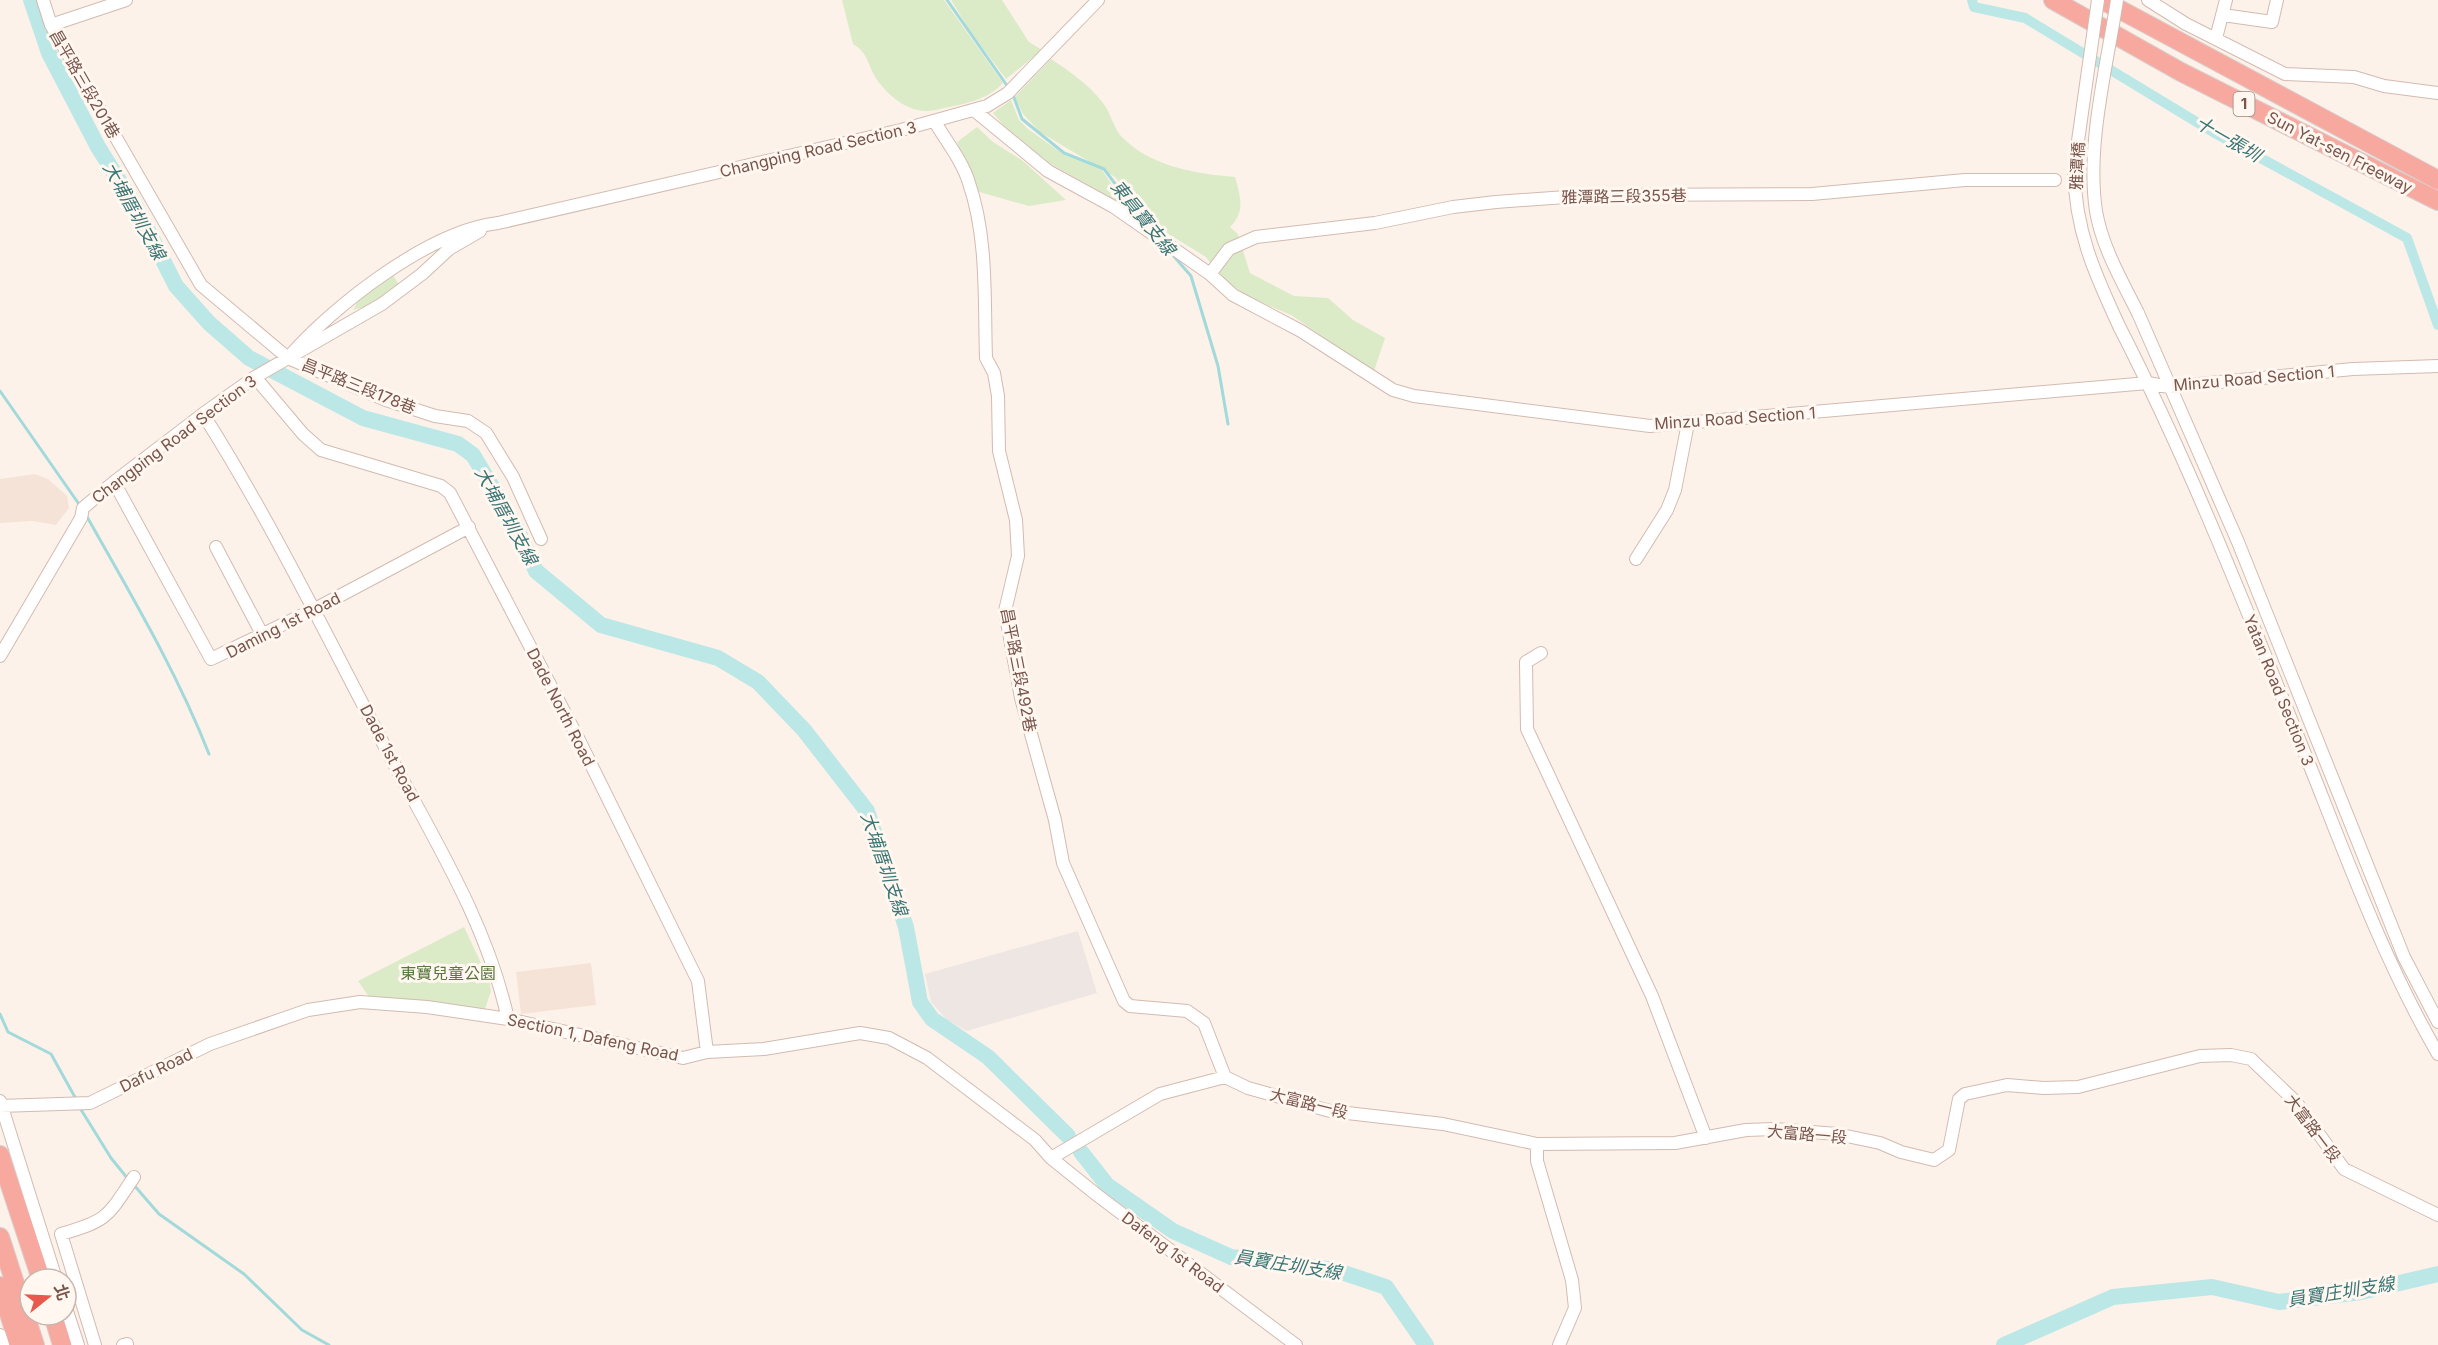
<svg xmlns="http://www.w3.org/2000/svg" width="2438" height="1345" font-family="Inter,'Noto Sans TC',sans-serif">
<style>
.residential{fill:#f5e3d7}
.industrial{fill:#eee6e2}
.green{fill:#dbebc7}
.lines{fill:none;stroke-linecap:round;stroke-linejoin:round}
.stream{stroke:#a2d9da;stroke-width:3}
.canal{stroke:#bce7e7;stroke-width:10}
.river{stroke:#bce7e7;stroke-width:16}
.minor-casing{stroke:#d2bbb1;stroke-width:14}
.highway-casing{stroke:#d9cfcd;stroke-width:20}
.minor{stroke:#fff;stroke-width:12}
.highway{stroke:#f7a9a0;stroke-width:18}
.minor-bridge-casing{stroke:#d2bbb1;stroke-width:14;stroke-linecap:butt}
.minor-bridge{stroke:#fff;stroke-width:12}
.labels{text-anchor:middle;stroke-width:6;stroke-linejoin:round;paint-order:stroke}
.shield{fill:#fff7f0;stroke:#a0867d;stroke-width:1.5}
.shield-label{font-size:15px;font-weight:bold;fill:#78554c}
.street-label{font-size:16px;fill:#78554c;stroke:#fff7f0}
.park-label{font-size:16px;fill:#597840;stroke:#fff7f0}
.water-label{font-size:18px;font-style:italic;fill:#3b7676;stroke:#fff7f0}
</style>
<rect width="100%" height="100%" fill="#fdf2e9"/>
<path class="residential" d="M35,474l13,5 19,17 2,12 -13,17 -24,-4 -32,2v-44z
M591,963l5,42 -75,9 -5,-42z"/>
<path class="industrial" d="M1078,931l19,62 -130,38 -20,-11 -16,-18 -6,-28z"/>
<path class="green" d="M842,0h102l59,83c-15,16 -32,19 -53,24 -8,1 -15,4 -23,4 -21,1 -45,-20 -54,-38 -6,-13 -7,-21 -20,-29z
M951,0h51l27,42 13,8 -36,29 -36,-48z
M1051,59c20,13 38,26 52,44 8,10 10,24 18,33 28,30 75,38 114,41 5,18 11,35 -5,50l8,7 12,39 44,23 34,2 25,22 32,18 -11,33 -83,-56 -40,-17 -30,-20 -15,-21 -57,-35 -34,-45 -75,-45 -17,-18 -8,-17z
M1011,100l8,20 9,9 36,26 38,15 24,36 -77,-43 -44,-36 -12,-14z
M977,127l16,15 30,19 43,39 -37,6 -53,-15 -19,-49z
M392,273l7,12 -32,21 -14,4 8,-14z
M464,927l25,53 2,11 -7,21 -114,-14 -12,-17z"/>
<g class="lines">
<path class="stream" d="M947,0l61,87
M1012,92l10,27 42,34 40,16 39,52
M1171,253l20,23 27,90 10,58
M0,391l81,116
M86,515c44,78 90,155 123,239
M0,1014l8,18 43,22 25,45
M80,1108l31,50 17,21
M133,1184l26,30 85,60 58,56 27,15"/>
<path class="canal" d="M1972,0l2,7 51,11 188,114 194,106 31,87"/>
<path class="river" d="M31,0l18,53 49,94 39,62 39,77 33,37 40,35 114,60 95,26 15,11 42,70 21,46 65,54 117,33 40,24 46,48 63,81 39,116 14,75 12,17 56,38 80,79
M1081,1152l26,33 66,46 58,26 104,13 51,17 40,58
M2004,1345l109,-48 99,-10 67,15 82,-10 77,-18"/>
<g class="minor-casing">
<path id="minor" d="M43,0l8,25 150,260 87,73 98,42 49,16 33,5 18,12 27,44 28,62
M2148,0l38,24 99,50 69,3 30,9 54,7
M2223,15l49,7 5,-22
M51,25l75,-25
M2216,38l10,-38
M974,110l74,61 66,36 96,67 23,21 68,36 92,59 21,6 236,30 498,-43 21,4 184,-18 85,-3
M935,122c11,19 28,40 34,61 19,55 15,117 17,175l8,15 4,23 1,55 17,69 2,36 -13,55 16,87 34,122 8,43 61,138 6,5 57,5 17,12 21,54
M1210,274l19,-25 27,-12 119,-14 78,-16 43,-5 98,-7 218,-1 153,-14h90
M2138,313l100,229 166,415 34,65
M2119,326c75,146 133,298 195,450 37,94 73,190 124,278
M288,358c45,-52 141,-127 210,-135l403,-93 86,-24 21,-13 90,-93
M255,377l48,57 18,16 120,36 9,7 129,247 119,241 9,71
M203,414c71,112 128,231 190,348 45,84 94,163 115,257
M114,482l97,177 104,-50 154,-82
M216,547l47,89
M1636,559l31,-49 8,-20 13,-67
M1541,653l-15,9 1,67 125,267 54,142
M0,656l81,-138 2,-10 31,-26 89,-68 52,-37 127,-73 40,-30 27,-25 31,-18
M0,1101l56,178
M0,1106l90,-3 120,-59 98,-34 52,-8 67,5 81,12 175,39 24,-6 57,-3 96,-16 29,5 38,20 108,82 16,18 46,37 199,150
M1537,1144v17l35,119 3,28 -16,37
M1051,1158l109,-64 65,-17 23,11 82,23 113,13 94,20 138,-1 71,-13 28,-1 63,5 43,9 21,9 33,8 15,-10 10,-51 6,-5 42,-9 37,3 34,-1 122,-31 31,-1 20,4 45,43 48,67 94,46
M66,1308l12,37
M0,1335l3,10
M95,1345l-34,-111c48,-14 46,-17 73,-57
M123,1345l4,-1"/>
</g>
<g class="highway-casing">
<path id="highway" d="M2053,0l128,72 257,129
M2102,0l336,180
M0,1155l41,124
M0,1237l35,108
M0,1286l19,59
M53,1315l9,30"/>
</g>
<use href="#minor" class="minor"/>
<use href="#highway" class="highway"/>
<g class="minor-bridge-casing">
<path id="minor-bridge" d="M2098,0l-24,169c1,61 20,103 45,157
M2117,0c-10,66 -31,145 -21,211 6,36 26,70 42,102"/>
</g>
<use href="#minor-bridge" class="minor-bridge"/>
</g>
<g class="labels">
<rect class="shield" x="2233.5" y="92" width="21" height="24" rx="4.5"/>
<g class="shield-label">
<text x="2244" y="109">1</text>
</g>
<g class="street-label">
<text transform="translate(85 84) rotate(60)" y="6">昌平路三段201巷</text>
<text transform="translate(818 149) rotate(-13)" y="6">Changping Road Section 3</text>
<text transform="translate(2340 152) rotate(27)" y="6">Sun Yat-sen Freeway</text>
<text transform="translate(2077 166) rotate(-87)" y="6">雅潭橋</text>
<text transform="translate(1624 196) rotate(-1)" y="6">雅潭路三段355巷</text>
<text transform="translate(2254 378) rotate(-5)" y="6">Minzu Road Section 1</text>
<text transform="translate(359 386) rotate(22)" y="6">昌平路三段178巷</text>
<text transform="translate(1735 418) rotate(-4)" y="6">Minzu Road Section 1</text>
<text transform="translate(174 439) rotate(-37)" y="6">Changping Road Section 3</text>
<text transform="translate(283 625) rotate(-27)" y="6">Daming 1st Road</text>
<text transform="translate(1019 670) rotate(79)" y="6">昌平路三段492巷</text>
<text transform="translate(2279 690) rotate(68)" y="6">Yatan Road Section 3</text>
<text transform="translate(561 707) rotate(63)" y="6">Dade North Road</text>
<text transform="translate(390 753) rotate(62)" y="6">Dade 1st Road</text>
<text transform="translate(593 1037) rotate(12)" y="6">Section 1, Dafeng Road</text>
<text transform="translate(156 1070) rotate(-26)" y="6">Dafu Road</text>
<text transform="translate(1309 1103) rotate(14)" y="6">大富路一段</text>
<text transform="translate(2313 1128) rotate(53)" y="6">大富路一段</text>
<text transform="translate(1807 1134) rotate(5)" y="6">大富路一段</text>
<text transform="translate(1173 1252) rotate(37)" y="6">Dafeng 1st Road</text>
</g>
<g class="park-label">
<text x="448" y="979">東寶兒童公園</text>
</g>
<g class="water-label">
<text transform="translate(2228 139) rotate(30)" y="6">十一張圳</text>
<text transform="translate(134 211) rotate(61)" y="6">大埔厝圳支線</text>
<text transform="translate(1143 218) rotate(51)" y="6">東員寶支線</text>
<text transform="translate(506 516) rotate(61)" y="6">大埔厝圳支線</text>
<text transform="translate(884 864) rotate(71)" y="6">大埔厝圳支線</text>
<text transform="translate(1288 1265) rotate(9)" y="6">員寶庄圳支線</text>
<text transform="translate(2341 1292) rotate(-9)" y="6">員寶庄圳支線</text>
</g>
</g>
<g transform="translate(48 1297) rotate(72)"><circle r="28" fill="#fff7f0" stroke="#c9b6ae" stroke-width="1.5"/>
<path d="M0-4.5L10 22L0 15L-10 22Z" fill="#e8584d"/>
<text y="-9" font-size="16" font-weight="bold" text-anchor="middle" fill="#78554c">北</text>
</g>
</svg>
